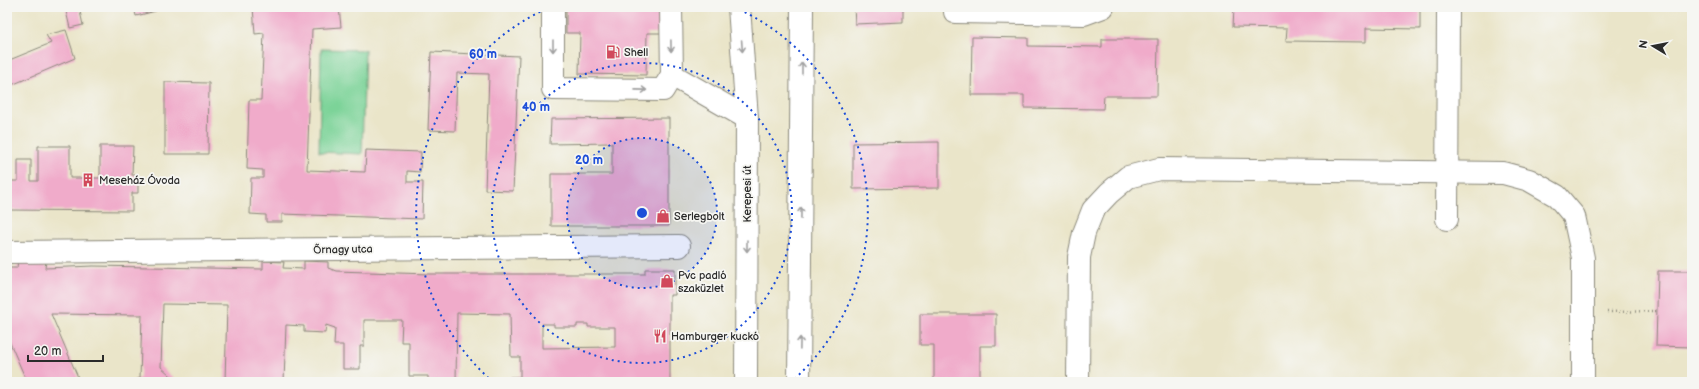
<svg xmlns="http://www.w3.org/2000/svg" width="1699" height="389" font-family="'Balsamiq Sans',sans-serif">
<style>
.grass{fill:#7bd398;stroke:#537f62}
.building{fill:#f0abca;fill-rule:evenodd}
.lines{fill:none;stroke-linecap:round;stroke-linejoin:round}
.minor-casing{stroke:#8a887a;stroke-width:24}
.major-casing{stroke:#8a887a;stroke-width:24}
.path{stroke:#8a887a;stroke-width:2.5;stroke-dasharray:1 3;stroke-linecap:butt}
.minor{stroke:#fff;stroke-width:22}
.major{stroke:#fff;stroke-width:22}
.oneway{stroke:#a0a0a0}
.ring{fill:none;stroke:#1d4ed8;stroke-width:2;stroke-dasharray:2 4}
.labels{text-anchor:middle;stroke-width:3.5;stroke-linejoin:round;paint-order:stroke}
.poi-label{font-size:11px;fill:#2b2b2b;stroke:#f6f6f2;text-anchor:start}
.street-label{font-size:11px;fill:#2b2b2b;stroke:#f6f6f2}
.centre{fill:#1d4ed8;stroke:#f6f6f2;stroke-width:2}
.ring-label{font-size:12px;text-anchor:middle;font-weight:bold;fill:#1d4ed8;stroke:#f6f6f2;stroke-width:3.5;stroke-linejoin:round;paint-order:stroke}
</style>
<rect width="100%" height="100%" fill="#f6f6f2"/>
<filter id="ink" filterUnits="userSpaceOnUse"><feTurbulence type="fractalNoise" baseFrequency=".025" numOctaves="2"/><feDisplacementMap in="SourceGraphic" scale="8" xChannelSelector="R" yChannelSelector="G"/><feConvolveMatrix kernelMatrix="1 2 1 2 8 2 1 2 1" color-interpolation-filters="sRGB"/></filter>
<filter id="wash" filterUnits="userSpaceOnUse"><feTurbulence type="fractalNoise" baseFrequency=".012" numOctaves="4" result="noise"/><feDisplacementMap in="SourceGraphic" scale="16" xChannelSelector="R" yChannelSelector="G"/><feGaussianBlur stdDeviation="0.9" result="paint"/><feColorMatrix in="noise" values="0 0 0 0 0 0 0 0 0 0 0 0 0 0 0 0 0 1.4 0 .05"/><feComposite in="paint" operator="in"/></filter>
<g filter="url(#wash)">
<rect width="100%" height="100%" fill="#eae5c9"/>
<path class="grass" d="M321,49l44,1 -3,104 -43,-2z"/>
<g id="blocks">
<path class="building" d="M65,7h14l4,18 -13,3z
M134,7h21l1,4 -20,5z
M253,7h86l2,20 -29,2 -5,141 58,2 1,-22 55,2 -1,20 -13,-1v11h16l-1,37 -140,-5v8h-16v-7l-16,-1 1,-36h12v-8l-16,-1 2,-69h12l3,-67 -9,1z
M566,7h98v26h-17l-1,42 -67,-1 1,-41h-14z
M854,7h49v15l-48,2z
M1234,7h186v22l-54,-1v14l-80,-1 1,-13 -54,-1z
M66,30l9,28 -68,29v-26l44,-18 -5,-8z
M972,37l56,1v8l74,1v-8h56l-1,57h-53l-1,13 -79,-1v-13h-53z
M431,52l88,4 -6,135 -28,-1 4,-116 -32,-1 -2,58 -27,-1z
M165,82l44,1 -1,71h-43z
M669,118v108h-118v-52h61v-31l-62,1 1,-25z
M939,142v46l-86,1v-46z
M38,146h32v32h30v-32h33l-1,29h6v18h-6v18l-125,-1v-29h11v-21h13v21h7z
M18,259l28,2 -1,7 48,-2 170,3v-8l21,1 -1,6 21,1v-8l24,1v6l8,3 93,3h216v-5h30v26h-5v87h-160v-5h10v-20h-9l-1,-43 -53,-1 -1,69h-28v-6h-19v-34h-8l1,-22h-38v26h-4v23h-17v-24h-9l1,-17 -9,-3 -1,8 -21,-1v-6l-18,-1 -2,57h-59l2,-77 -64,-1 -2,63 17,15h-47l9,-4 2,-63 -91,-1 29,68h-53l-20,-46v-68h10zM542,324h12v3h23v-3h11v3h27v20l-73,1z
M1658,271h34v76l-36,-1z
M920,314h76v32h-16v32h15l8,4h-69v-37h-14z"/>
</g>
</g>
<g filter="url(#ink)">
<use href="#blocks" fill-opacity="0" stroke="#8a887a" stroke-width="1"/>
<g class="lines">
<g class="minor-casing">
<path id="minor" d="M553,7v82l110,1 9,-15
M671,7l1,68 75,43
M955,7v5l129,2 19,-7
M1447,219l1,-212
M7,252l672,-6
M1078,382l1,-125 5,-24 9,-23 16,-17 19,-16 31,-8 344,4 26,7 28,16 17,20 9,42v124"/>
</g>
<g class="major-casing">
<path id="major" d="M739,7l8,111 -1,264
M799,382l3,-375"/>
</g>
<path class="path" d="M1607,312l50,-1"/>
<use href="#minor" class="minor"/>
<use href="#major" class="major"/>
</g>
<defs><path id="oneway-shaft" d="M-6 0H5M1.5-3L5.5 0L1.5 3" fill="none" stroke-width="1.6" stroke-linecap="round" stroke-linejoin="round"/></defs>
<g class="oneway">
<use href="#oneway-shaft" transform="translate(553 46) rotate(90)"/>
<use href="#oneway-shaft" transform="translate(671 46) rotate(89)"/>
<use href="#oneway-shaft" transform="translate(742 46) rotate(86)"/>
<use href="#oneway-shaft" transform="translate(802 68) rotate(-90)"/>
<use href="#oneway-shaft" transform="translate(641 90) rotate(1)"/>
<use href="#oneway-shaft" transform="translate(801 213) rotate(-89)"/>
<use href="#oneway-shaft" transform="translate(747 246) rotate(90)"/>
<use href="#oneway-shaft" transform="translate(800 343) rotate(-89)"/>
</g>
</g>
<circle cx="642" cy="213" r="75" fill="#1d4ed8" fill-opacity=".12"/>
<g class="ring">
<circle cx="642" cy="213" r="75"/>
<circle cx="642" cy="213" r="150"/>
<path d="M493 382A225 225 0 0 1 550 7M734 7A225 225 0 0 1 791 382"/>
</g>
<defs>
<g id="fuel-bare" transform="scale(1.08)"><path d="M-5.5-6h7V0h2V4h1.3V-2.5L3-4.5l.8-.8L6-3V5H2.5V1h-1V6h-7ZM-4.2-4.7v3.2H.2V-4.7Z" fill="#d1495b" stroke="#f6f6f2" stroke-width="2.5" paint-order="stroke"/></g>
<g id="building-bare" transform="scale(1.08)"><path d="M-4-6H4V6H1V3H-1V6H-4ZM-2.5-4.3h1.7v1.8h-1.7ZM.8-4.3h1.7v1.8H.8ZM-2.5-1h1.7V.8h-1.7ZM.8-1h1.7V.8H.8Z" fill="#d1495b" stroke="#f6f6f2" stroke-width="2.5" paint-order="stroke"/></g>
<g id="shop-bare" transform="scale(1.08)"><path d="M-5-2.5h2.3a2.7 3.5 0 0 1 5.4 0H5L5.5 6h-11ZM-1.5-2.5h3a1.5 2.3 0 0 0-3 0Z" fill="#d1495b" stroke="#f6f6f2" stroke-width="2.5" paint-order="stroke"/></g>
<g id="restaurant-bare" transform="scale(1.08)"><path d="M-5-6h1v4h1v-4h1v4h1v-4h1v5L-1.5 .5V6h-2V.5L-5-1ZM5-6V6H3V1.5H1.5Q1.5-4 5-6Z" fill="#d1495b" stroke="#f6f6f2" stroke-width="2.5" paint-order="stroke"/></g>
</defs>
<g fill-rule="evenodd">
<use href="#fuel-bare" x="613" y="52"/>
<use href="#building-bare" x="88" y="180"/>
<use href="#shop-bare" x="663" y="216"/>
<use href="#shop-bare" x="667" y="281"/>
<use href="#restaurant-bare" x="660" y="336"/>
</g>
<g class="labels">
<g class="poi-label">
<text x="624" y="56">Shell</text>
<text x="99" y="184">Meseház Óvoda</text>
<text x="674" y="220">Serlegbolt</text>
<text x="678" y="279">Pvc padló<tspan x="678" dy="13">szaküzlet</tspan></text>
<text x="671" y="340">Hamburger kuckó</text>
</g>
<g class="street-label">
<text transform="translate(747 194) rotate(-90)" y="4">Kerepesi út</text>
<text transform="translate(343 249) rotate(-1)" y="4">Őrnagy utca</text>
</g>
</g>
<circle cx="642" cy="213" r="6" class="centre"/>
<g class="ring-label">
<text x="483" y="58">60 m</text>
<text x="536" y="111">40 m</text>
<text x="589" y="164">20 m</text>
</g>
<rect width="1699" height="389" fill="none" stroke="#f6f6f2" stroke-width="24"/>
<g transform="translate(1653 46) rotate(280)" stroke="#f6f6f2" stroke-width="3" paint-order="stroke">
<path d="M0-3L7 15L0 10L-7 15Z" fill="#2b2b2b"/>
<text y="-6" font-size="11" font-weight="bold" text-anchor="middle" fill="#2b2b2b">N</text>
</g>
<path d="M28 355v6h75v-6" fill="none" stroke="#2b2b2b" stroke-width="2"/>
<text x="34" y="355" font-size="12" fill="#2b2b2b" stroke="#f6f6f2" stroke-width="3" paint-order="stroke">20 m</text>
</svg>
